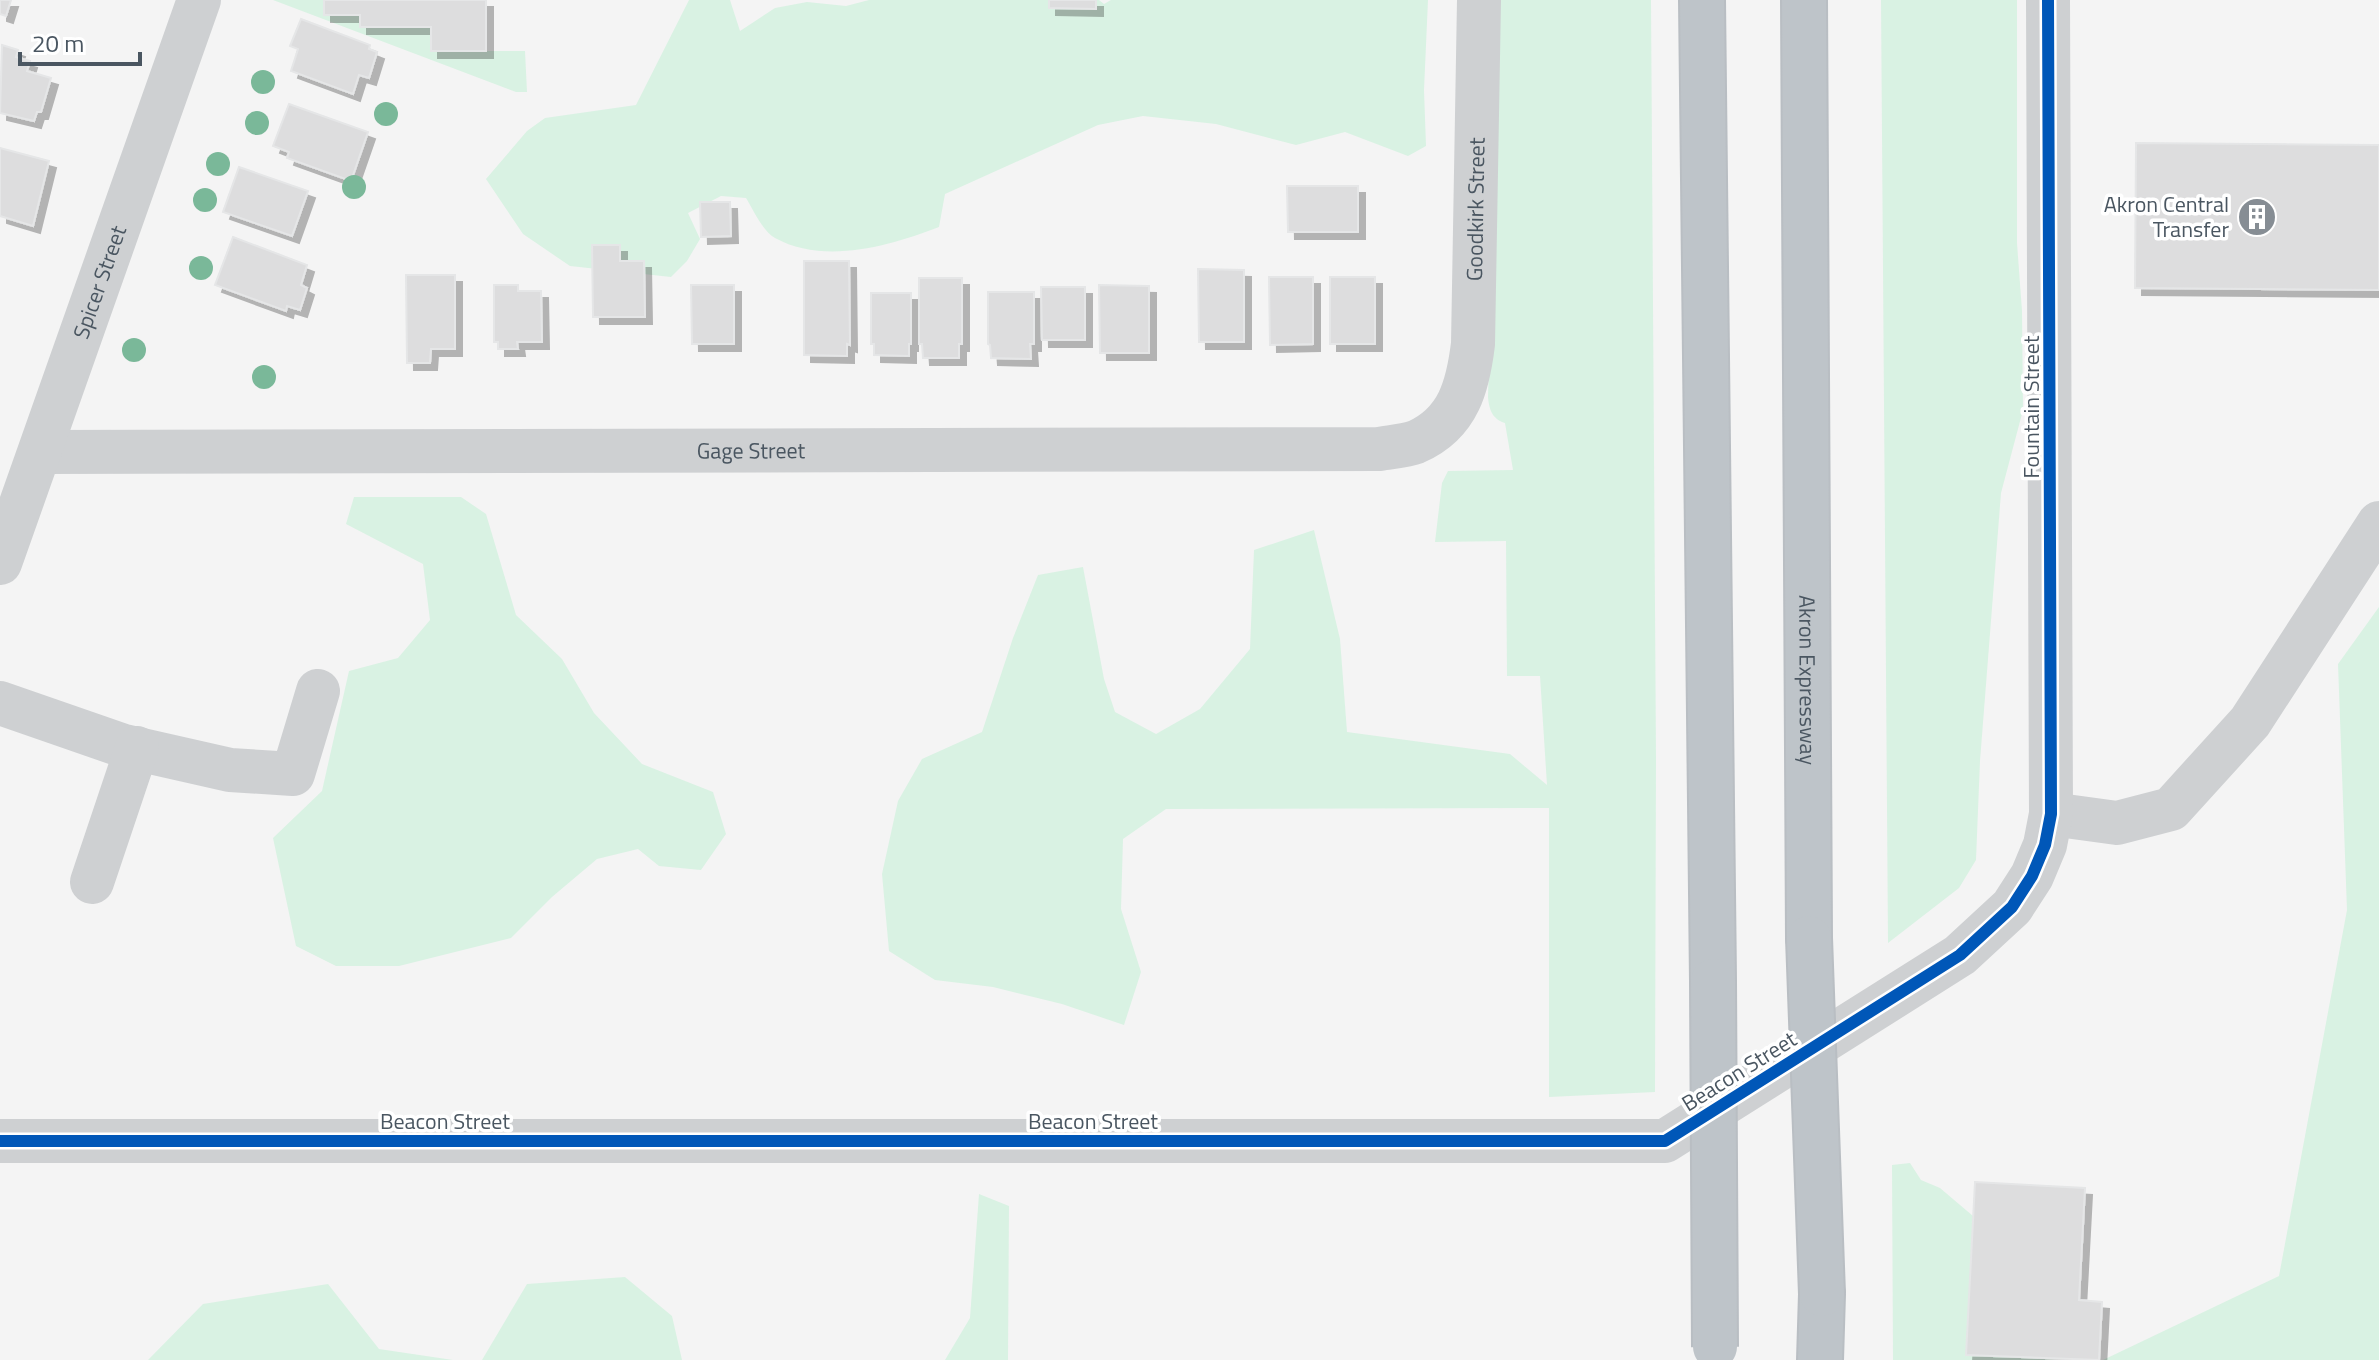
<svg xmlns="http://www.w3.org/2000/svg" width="2379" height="1360" font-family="'Titillium Web',sans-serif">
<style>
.green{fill:#d9f2e3}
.building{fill:#ddddde;stroke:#e5e6e7;stroke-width:2;filter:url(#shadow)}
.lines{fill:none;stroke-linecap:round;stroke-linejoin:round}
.highway-casing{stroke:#b9bec3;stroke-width:48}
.minor{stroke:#ced0d2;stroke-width:44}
.highway{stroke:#bec4c9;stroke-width:44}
.highway-bridge-casing{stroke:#b9bec3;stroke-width:48;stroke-linecap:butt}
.highway-bridge{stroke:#bec4c9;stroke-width:44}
.cycleway-casing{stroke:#fff;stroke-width:17}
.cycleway{stroke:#0057b8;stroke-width:12}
.tree{fill:#7ab899}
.labels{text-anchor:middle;stroke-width:7;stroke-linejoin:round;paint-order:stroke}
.poi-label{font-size:22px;fill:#4a5661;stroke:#fff;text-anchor:end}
.street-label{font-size:22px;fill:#4a5661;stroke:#fff}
</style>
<defs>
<filter id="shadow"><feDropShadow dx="7" dy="7" stdDeviation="0" flood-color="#0004"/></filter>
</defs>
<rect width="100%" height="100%" fill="#f4f4f4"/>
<path class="green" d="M273,0h51l36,15v12h71v24h94l2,41h-11z
M689,0h41l10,31 35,-23 32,-6 39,4 23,-6h230l5,4 7,-4h317l-4,90 2,56 -18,10 -63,-24 -49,13 -80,-21 -73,-8 -45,9 -153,69 -6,33c-49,19 -115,38 -164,11 -12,-6 -22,-29 -29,-40l-25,-2 -33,17 12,26 -13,22 -16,16 -101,-11 -47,-32 -37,-55 41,-48 18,-13 91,-13z
M1499,0h152l5,758 -1,334 -106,5v-289l-383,1 -43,30 -2,70 20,63 -17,53 -62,-21 -69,-17 -58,-7 -46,-29 -7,-77 16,-73 24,-42 60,-27 31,-94 25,-63 45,-8 21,112 11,33 41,22 44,-25 50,-60 4,-99 60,-20 26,109 7,93 163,22 37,31 -7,-109h-33l-1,-135 -71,1 7,-59 6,-12 65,-1 -8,-47c-13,-4 -16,-14 -17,-26z
M1881,0h136v243l5,68 1,99 -22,83 -21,268 -4,99 -17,28 -71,55z
M354,497h107l25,17 30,101 46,44 32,54 48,51 71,28 13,42 -25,36 -42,-4 -21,-17 -41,10 -45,38 -41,41 -112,28h-63l-40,-20 -23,-108 49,-47 27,-120 49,-13 32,-38 -7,-56 -77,-40z
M2379,607v753h-276l176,-84 68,-366 -9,-246z
M1910,1163l11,17 19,8 33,28 -7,139 93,5h-166l-1,-195z
M979,1194l30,12 -1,154h-63l25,-42z
M625,1277l47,39 10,44h-200l45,-76z
M328,1284l51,65 74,11h-305l55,-56z"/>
<path class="building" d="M0,0h11l-5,16 -6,-2z
M324,0h162v51h-55v-24h-71v-12h-36z
M1049,0h47v9l-47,-1z
M301,19l69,26 -1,4 8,3 -8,26 -10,-3 -6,19 -62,-23 7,-22 -8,-3z
M2,45l16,5 -2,7 14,4 -3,10 24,7 -10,34h-4l-3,9 -34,-8z
M289,104l79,28 -17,49 -64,-23 2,-6 -16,-6z
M2136,143l243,2v145l-244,-2z
M0,148l49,13 -16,65 -33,-10z
M239,167l69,24 -16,45 -69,-24z
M1287,186h71v46h-70z
M700,202h30l1,34 -30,1z
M233,237l74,28 -6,20 6,3 -7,22 -13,-4 -1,5 -71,-26z
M592,245h28v16h24l1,56h-52z
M804,261h45l1,84 -3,-1v12l-43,-1z
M1198,269l46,1v72h-45z
M406,275h49v74h-24l-1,14h-23z
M1269,277h44v67l-43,1z
M1330,277h45v67h-45z
M919,278h43v66h-3v14h-36l-1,-14h-3z
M494,285h24v6h23l1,51h-25l1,7h-20v-7h-4z
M691,285h43v59h-42z
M1099,285l50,1v67h-49z
M1041,287h44v53h-43z
M988,292h46v52h-4l1,15 -40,-1 -1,-13 -2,-1z
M871,293h40v51h-2v12l-35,-1v-11h-3z
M1975,1182l110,6 -6,112 23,2 -3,58 -133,-5z"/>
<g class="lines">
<g class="highway-casing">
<g id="highway">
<path d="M1702,0l11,981"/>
<path id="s3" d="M1804,0l5,938"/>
<path d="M1820,1360l2,-66"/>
</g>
</g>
<g class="minor">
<path id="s1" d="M41,452l1338,-3c11,-2 26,-3 37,-7 43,-19 52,-57 57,-98l6,-344"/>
<path id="s2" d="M0,563l199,-563"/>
<path d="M0,703l124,43 106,24 63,4 25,-83"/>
<path d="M2051,814l66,9 54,-14 79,-87 129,-199"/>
<path d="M92,882l45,-134"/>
<path d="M0,1141h1665l295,-186 52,-48 20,-31 13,-31 6,-31 -3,-814"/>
</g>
<use href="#highway" class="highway"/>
<g class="highway-bridge-casing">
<path id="highway-bridge" d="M1809,938l13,356
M1713,981l2,366"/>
</g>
<use href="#highway-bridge" class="highway-bridge"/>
<g class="cycleway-casing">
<path id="cycleway" d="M0,1141h1665l295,-186 52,-48 20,-31 13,-31 6,-31 -3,-814"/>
</g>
<use href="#cycleway" class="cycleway"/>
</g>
<g class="tree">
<circle cx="263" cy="82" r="12"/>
<circle cx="386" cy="114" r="12"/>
<circle cx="257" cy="123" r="12"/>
<circle cx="218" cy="164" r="12"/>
<circle cx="354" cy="187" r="12"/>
<circle cx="205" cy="200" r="12"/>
<circle cx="201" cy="268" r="12"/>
<circle cx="134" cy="350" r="12"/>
<circle cx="264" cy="377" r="12"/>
</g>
<defs>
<g id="building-disc" transform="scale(2)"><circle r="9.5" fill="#868d94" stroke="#fff"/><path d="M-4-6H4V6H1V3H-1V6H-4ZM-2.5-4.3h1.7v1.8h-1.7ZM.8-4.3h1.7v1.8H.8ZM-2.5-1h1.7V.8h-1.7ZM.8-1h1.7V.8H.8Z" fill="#fff"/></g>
</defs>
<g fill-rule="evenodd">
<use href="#building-disc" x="2257" y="217"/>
</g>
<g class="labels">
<g class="poi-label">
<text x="2229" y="212">Akron Central<tspan x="2229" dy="25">Transfer</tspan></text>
</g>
<g class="street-label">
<text dy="8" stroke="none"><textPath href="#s1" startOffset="1630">Goodkirk Street</textPath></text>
<text dy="8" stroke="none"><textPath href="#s2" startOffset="298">Spicer Street</textPath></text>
<text transform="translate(2031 407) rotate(-90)" y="8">Fountain Street</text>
<text dy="8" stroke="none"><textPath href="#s1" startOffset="710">Gage Street</textPath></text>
<text dy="8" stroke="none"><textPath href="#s3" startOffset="680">Akron Expressway</textPath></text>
<text transform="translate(1739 1071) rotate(-32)" y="8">Beacon Street</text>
<text x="445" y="1129">Beacon Street</text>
<text x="1093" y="1129">Beacon Street</text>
</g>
</g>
<path d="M20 52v12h120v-12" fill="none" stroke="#4a5661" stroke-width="4"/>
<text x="32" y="52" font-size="24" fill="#4a5661" stroke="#ffffff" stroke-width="6" paint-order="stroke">20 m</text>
</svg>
